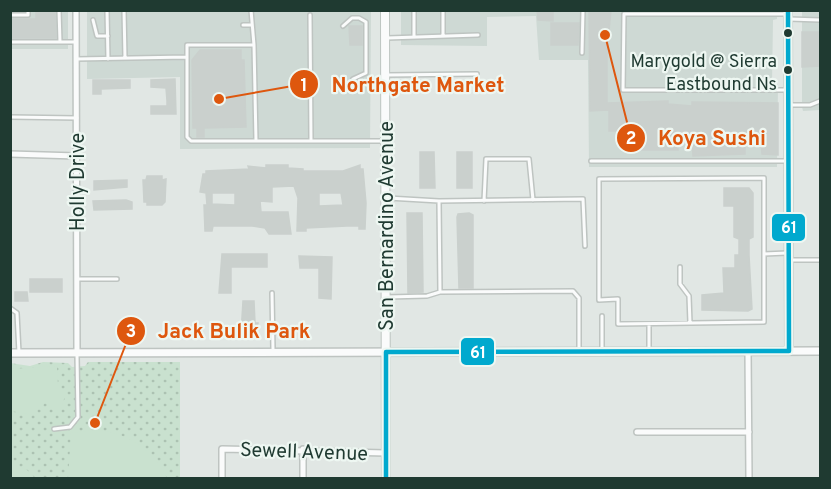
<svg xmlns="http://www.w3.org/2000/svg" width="831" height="489" font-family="Overpass,sans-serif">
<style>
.built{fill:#ced9d4}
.green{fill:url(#green-dots)}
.pitch{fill:#c9e1cf}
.building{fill:#cad0cd;stroke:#cad0cd;stroke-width:1.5;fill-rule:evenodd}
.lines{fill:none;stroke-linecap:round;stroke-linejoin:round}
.service-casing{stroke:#bec4c1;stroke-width:6}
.minor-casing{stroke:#bec4c1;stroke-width:8}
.tertiary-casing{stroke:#bec4c1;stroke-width:10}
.secondary-casing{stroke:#bdc5c1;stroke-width:10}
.service{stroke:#fafbfb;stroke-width:3}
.minor{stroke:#fafbfb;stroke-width:5}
.tertiary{stroke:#fafbfb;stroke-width:7}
.secondary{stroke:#fafbfb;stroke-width:8}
.bus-1-casing{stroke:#eef7f2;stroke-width:9}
.bus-1{stroke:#00a9ce;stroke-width:4.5}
.bus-dot{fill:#1f3a31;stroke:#eef7f2;stroke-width:2}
.labels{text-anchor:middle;stroke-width:4.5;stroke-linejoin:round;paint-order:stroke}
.bus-label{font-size:18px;fill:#1f3a31;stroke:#eef7f2;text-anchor:end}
.street-label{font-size:20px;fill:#1f3a31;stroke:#eef7f2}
.leader{fill:none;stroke:#de570e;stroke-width:2}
.callout-dot{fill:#de570e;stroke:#eef7f2;stroke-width:2}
.mark-label{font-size:18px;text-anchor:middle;font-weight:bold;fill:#fff}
.callout-label{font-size:21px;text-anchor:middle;font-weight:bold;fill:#de570e;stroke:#eef7f2;stroke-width:4.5;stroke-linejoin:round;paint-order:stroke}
.line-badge{stroke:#eef7f2;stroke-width:2}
.badge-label{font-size:16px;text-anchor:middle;font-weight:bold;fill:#fff}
</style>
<defs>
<pattern id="green-dots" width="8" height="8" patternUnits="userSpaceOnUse" patternTransform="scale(1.5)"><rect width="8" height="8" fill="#c9e1cf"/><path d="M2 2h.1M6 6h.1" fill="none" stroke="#acc2b2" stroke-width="1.8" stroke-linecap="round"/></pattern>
</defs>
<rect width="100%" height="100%" fill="#e1e7e4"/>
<path class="built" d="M11,11h57v38h-57z
M87,11h284l-1,137 -190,1v-72l-93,2z
M401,11h376v8l-4,1 -1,64h6l-1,83h-188l-1,-107h-49l-3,-44 -49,1v29l-86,-1z
M802,11h18v99l-17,1 -1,-4z"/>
<path class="green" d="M43,362l25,1 4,4 13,-1 3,-4h92v116h-169l-1,-115 20,3z"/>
<path class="pitch" d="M57,366l1,20 8,6 -5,18 -4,1 -12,-8 -13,12 -21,-4v-42z
M94,430c33,2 58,18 73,48h-99l3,-45z
M11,463l16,7 8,8h-24z"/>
<path class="building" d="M36,10h19l1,28h-46v-19h26z
M537,10h16v11l-15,-1z
M589,10h22l-4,41v52l61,-2v3l24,2v-4l86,1v52l-16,-1 -2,-23 -15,1v22l-52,2 -1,-23h-14v17h-47l1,-19h-23v-21l-19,1z
M551,23h28l-1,22h-27z
M349,26h13v19h-12z
M802,32h18v34l-18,1z
M200,50h41v10h3l2,67 -42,1v9h-7v-9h-4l-1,-68z
M175,79l1,35h-25v-8h16v-5l-1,-13 -15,-1v-7z
M93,80h37v8l-29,1v5h-8z
M420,152h14l1,36h-15z
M457,152h15v36h-15z
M266,165h22v3l15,1v2h40l17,-6v4h3l3,34 -1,26h-6v-3h-12l-41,2v3h-9l1,-33 -4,-12 -22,1v15l-12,-1 1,11h27l3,22h-22l-4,-6 -13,-2h-39l-1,5h-7l-1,-26h3l-1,-12 -6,-1 3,-18h3v-3l43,-2 -1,-3 18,2zM212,193h23v12l-23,-1zM319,193h22l2,12 -24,1z
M147,176h15v4l4,-1 -1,23 -3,3h-15v-3h-3l-1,-22h3z
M127,180v7l-33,3v-9z
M724,188h25l4,5v44l-4,2v16l3,54 -4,2 -46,-1v-15l22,-2 -1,-25h12v-13h4v-16l-5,-2v-31h-10z
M126,200l6,2v7l-38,1 -1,-9z
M407,213h15l1,79 -15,1z
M469,213l4,2v73h-14l-2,-71 1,-3z
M222,254h45v13h-36v26h-12z
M299,256l33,1 -1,42 -12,-1v-30h-19z
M30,279h32v13h-32z
M15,292h12l1,9h-13z
M243,301h11l1,22h3l-2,12 -15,-1z"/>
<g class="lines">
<g class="service-casing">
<path id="service" d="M107,10l1,49
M124,10l1,48
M251,10l3,35
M10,15h18v-5
M310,15l1,126
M789,19l31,1
M93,20l4,16h11
M243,25h9
M343,26l9,-8h7l7,4v51l-13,6
M414,35v-25
M443,35v-25
M387,38l91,-3
M10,42h50l-1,-32
M60,42h16
M582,53l1,-43
M76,59l111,-2
M387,75l90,-1
M786,90h-163l1,-76h162
M790,105h20l10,-4
M10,117l67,1
M256,141l-2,-96h-67v92l4,4c64,0 128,0 192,0
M591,161h196
M388,198l51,3 144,-2 2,47
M439,201l1,91
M484,201l2,-42h43l4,41
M764,254v68l-146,2v-25l-19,1v-121l165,-1v76l23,-1
M790,260h30
M680,267v17l9,12 1,27
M77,279h40
M272,293l1,57
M388,297l39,-1 13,-4 133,-1 6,7v52
M10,308l7,5 2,40
M602,316v33
M649,349v-25
M54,429l16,-2 8,-10 -1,-62"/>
</g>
<g class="minor-casing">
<path id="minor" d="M76,10l1,343
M10,154l67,2
M748,351l1,127
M637,432h112
M222,478v-29l164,4
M303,478v-29"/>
</g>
<g class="tertiary-casing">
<path id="tertiary" d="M788,10l1,341
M10,353l810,-2"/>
</g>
<g class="secondary-casing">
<path id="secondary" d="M385,10l1,468"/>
</g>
<use href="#service" class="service"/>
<use href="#minor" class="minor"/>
<use href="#tertiary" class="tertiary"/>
<use href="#secondary" class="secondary"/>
<g class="bus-1-casing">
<path id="bus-1" d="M386,478v-126l403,-1 -1,-341"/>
</g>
<use href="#bus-1" class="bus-1"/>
</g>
<g class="bus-dot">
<circle cx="788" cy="33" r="5"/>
<circle cx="788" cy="70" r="5"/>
</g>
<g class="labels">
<g class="bus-label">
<text x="777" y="67">Marygold @ Sierra<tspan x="777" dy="23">Eastbound Ns</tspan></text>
</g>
<g class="street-label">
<text transform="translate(77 182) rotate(-90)" y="7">Holly Drive</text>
<text transform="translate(386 226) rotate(-90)" y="7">San Bernardino Avenue</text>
<text transform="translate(304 451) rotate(2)" y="7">Sewell Avenue</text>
</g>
</g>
<path class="leader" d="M219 99L304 84M605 35L631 138M95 423L131 331"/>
<g class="callout-dot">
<circle cx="219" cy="99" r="6"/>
<circle cx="605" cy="35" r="6"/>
<circle cx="95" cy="423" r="6"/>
<circle cx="304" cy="84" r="15"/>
<circle cx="631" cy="138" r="15"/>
<circle cx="131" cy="331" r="15"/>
</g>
<g class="mark-label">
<text x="304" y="91">1</text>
<text x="631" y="144">2</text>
<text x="131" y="337">3</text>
</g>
<g class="callout-label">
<text x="418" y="92">Northgate Market</text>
<text x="712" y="145">Koya Sushi</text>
<text x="234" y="338">Jack Bulik Park</text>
</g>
<g class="line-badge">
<rect x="771" y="213" width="35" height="29" rx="6" fill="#00a9ce"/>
<rect x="460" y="337" width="35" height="29" rx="6" fill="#00a9ce"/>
</g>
<g class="badge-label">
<text x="789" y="233">61</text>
<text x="478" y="358">61</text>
</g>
<rect width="831" height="489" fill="none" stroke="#1f3a31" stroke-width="24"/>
</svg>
